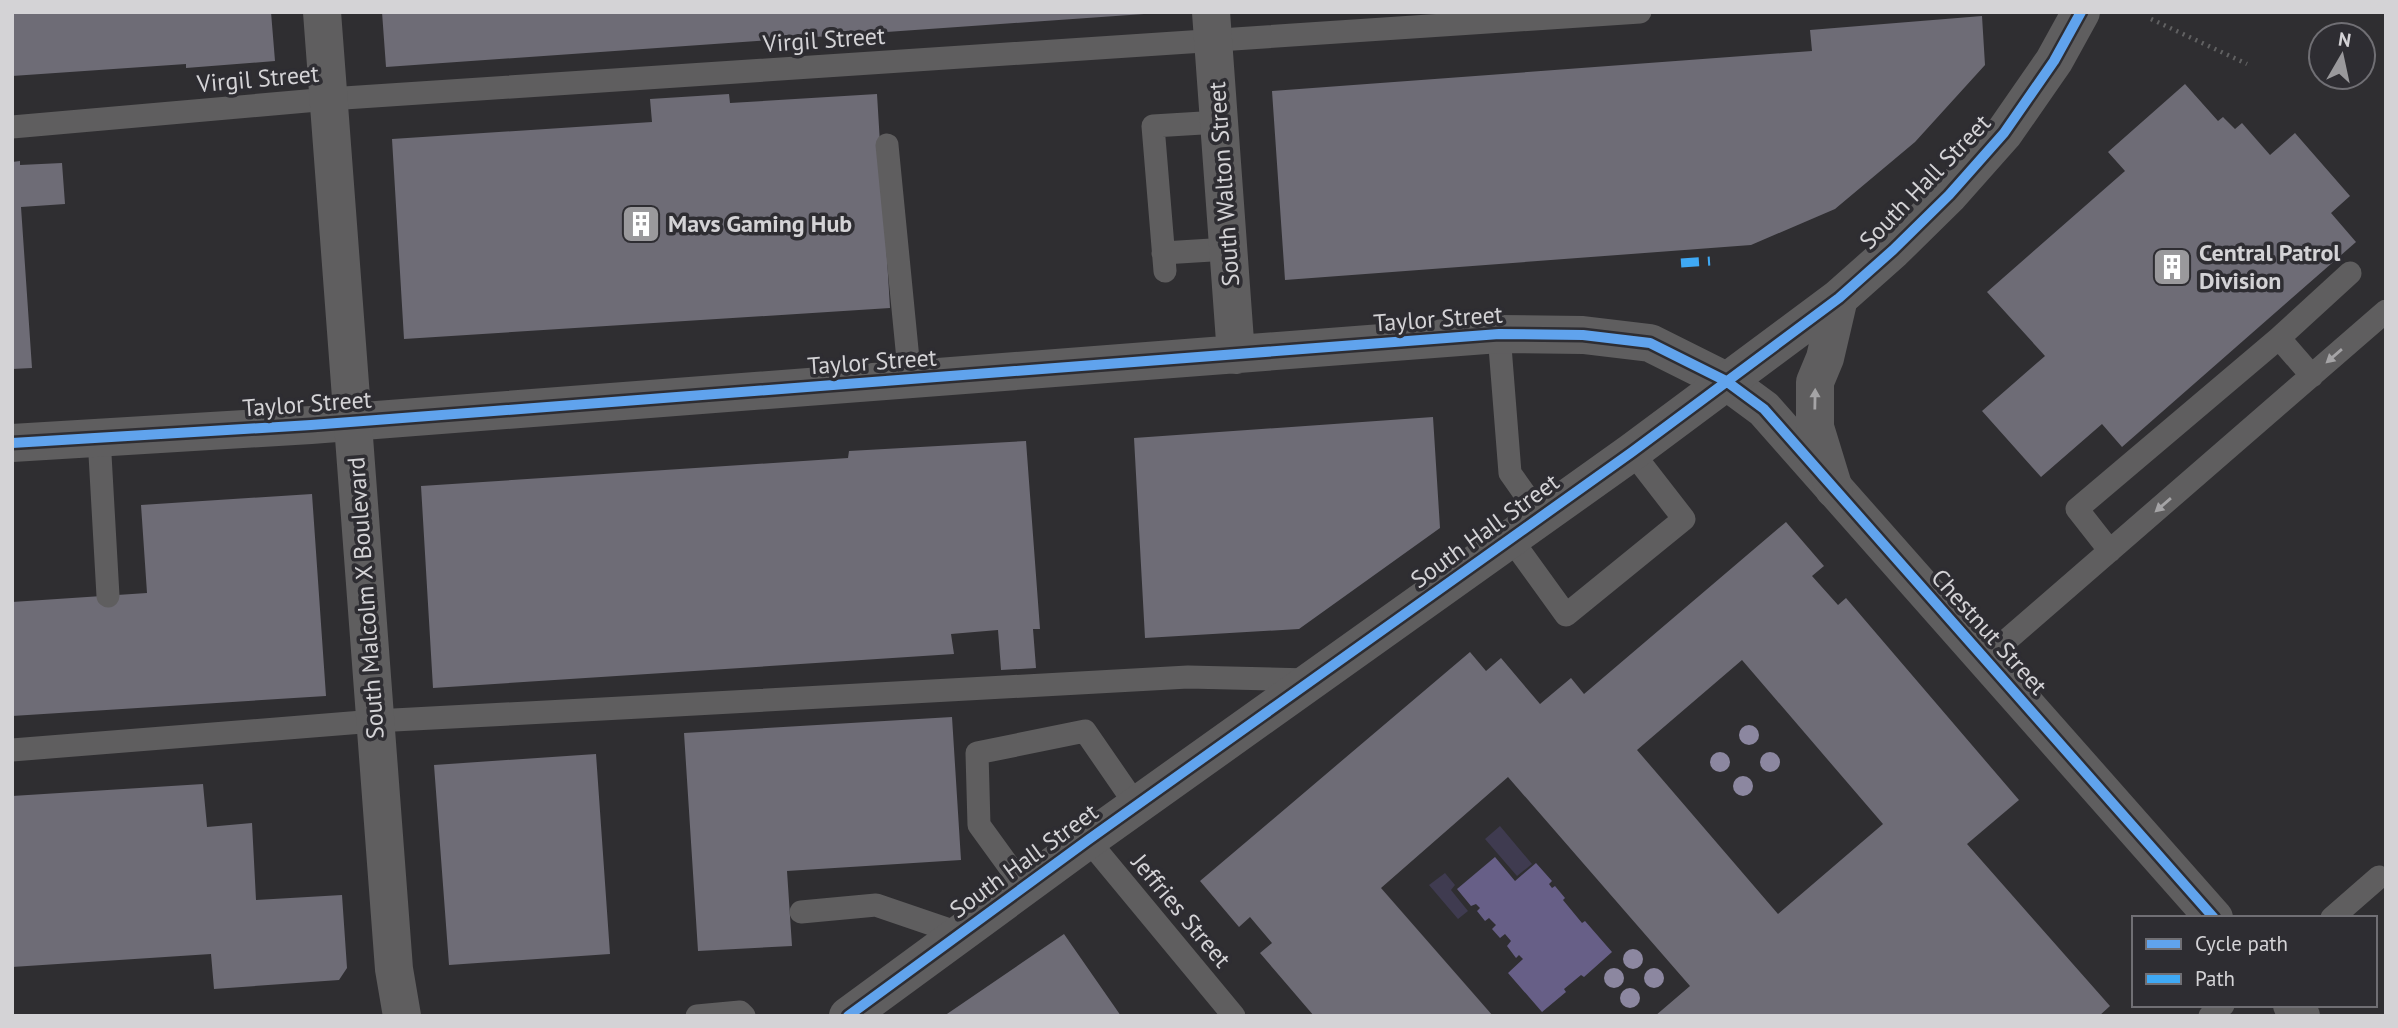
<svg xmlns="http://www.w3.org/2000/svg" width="2398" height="1028" font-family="'PT Sans',sans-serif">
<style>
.green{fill:#3f3b50}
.water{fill:#675f87}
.building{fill:#6e6c76;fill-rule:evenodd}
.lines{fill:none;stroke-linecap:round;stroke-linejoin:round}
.path{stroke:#616162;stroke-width:4.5;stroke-dasharray:2 5;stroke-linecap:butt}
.service{stroke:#5f5e5f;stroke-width:23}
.minor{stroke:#5f5e5f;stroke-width:38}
.tertiary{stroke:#5f5e5f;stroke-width:38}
.quiet{stroke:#3fa9f5;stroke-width:9;stroke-dasharray:18 9;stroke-linecap:butt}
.cycleway-casing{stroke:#2e2d32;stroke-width:15}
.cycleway{stroke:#60a3ed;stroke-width:10}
.tree{fill:#8c87a0}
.oneway{fill:#a5a4a6}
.labels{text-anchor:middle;stroke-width:7;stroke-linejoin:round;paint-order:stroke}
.street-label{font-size:24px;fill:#d4d3d6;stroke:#2e2d32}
.poi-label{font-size:24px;font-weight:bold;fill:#d4d3d6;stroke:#2e2d32;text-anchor:start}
</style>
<rect width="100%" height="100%" fill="#2f2e31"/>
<path class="green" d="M1500,826l32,38 -15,12 -32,-37z
M1445,873l10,12 -4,5 17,21 -10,8 -29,-34z"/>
<path class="water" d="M1495,857l20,24 21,-18 16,18 -3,3 3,4 3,-2 10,12 -2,2 19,23 3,-2 27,31 -28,25 -3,-2 -17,14 2,3 -24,20 -34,-39 15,-14 -4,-4 -3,3 -9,-12 4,-5 -6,-7 -5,4 -8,-9 4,-4 -7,-7 -4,3 -8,-10 3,-3 -4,-4 -5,2 -14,-17z"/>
<path class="building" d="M12,12h259l4,49 -89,7v-4l-174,12z
M382,12h762v2l-758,53z
M1982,16l3,49 -70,77 -80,67 -84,36 -466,35 -13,-189 540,-40 -2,-21z
M2185,84l33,37 5,-4 12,12 7,-6 28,32 25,-22 55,63 -19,17 25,29 -234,205 -20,-23 -61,53 -59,-66 63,-55 -58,-64 138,-121 -17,-19z
M729,94l1,9 147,-9 13,214 -486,31 -12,-200 260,-17 -2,-23z
M20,161v4l42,-2 3,41 -44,3 11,161 -20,1v-207z
M1433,417l7,111 -141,101 -154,9 -11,-200z
M1026,441l14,188h-7l3,39 -35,2 -3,-40 -47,4 3,20 -521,34 -12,-202 427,-28 1,-7z
M312,494l14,202 -314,20v-114l135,-9 -6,-88z
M1786,522l38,44 -12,10 26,29 8,-7 173,202 -52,44 143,162 -11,10h-444l35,-30 -182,-209 -127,111 112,128h-179l-54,-63 12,-10 -22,-26 -11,10 -39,-46 270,-229 16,19 15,-13 39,46 31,-26 13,16zM1742,660l141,164 -105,90 -141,-164z
M952,717l9,143 -174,11 5,75 -94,5 -14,-218z
M596,754l14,200 -161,11 -15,-200z
M203,784l4,43 45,-4 4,77 86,-5 5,73 -8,12 -125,9 -3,-35 -199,13v-171z
M1064,934l57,82h-177z"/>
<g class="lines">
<path class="path" d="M2151,19l96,45"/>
<path class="service" d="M12,127l317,-28 1311,-87
M887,145l23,235
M1163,253l65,-4
M1165,271l-12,-145 66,-4
M1499,334l11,139 31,44
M2279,338l33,38
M99,437l9,159
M1511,539l55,76 118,-96 -52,-67
M2110,551l-33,-42 202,-171 71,-65
M1985,659l401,-348
M12,750l363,-29 265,-14 548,-30 121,3
M1088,840l146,176
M1024,887l-45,-62 -2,-72 108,-22 51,74
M801,912l75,-7 85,29
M2332,918l47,-41
M697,1016l43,-4 4,4
M2210,1016l13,-11"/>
<path class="minor" d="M1211,12l25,343
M12,443l299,-18 1188,-91 84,1 67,8 76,38 38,28 450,509
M2292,1005l9,11"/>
<path class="tertiary" d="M322,12l72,957 8,47
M1834,489l-19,-62v-45l10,-24 14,-60
M848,1016l240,-176 544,-388 207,-154 54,-48 56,-55 55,-62 50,-72 27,-49"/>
<path class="quiet" d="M1681,263l29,-2"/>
<g class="cycleway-casing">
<path id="cycleway" d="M12,443l299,-18 1188,-91 84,1 67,8 76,38 38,28 450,509
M848,1016l240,-176 544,-388 207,-154 54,-48 56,-55 55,-62 50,-72 27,-49"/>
</g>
<use href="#cycleway" class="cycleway"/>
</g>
<g class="tree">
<circle cx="1749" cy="735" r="10"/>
<circle cx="1720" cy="762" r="10"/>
<circle cx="1770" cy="762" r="10"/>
<circle cx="1743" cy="786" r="10"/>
<circle cx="1633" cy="959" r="10"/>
<circle cx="1614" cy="978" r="10"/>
<circle cx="1654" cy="978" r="10"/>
<circle cx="1630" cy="998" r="10"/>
</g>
<defs><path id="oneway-solid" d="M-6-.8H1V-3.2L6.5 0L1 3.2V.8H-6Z" transform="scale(1.75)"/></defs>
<g class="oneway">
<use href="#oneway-solid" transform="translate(2334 356) rotate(139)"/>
<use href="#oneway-solid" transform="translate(1815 399) rotate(-89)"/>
<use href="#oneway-solid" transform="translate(2163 505) rotate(139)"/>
</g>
<defs>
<g id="building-square" transform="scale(2.0125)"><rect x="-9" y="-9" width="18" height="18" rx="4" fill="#9a999c" stroke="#2e2d32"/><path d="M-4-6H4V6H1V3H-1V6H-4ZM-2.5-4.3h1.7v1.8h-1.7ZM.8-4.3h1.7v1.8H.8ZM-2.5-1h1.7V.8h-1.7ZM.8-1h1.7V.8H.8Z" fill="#fff"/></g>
</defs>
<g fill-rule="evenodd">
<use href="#building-square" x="641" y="224"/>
<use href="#building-square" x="2172" y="267"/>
</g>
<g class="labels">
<g class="street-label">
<text transform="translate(824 40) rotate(-4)" y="8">Virgil Street</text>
<text transform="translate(258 79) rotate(-5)" y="8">Virgil Street</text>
<text transform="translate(1925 182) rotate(-46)" y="8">South Hall Street</text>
<text transform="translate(1224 184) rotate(-94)" y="8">South Walton Street</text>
<text transform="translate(1438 319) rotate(-4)" y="8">Taylor Street</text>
<text transform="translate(872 362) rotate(-4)" y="8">Taylor Street</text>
<text transform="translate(307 404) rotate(-4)" y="8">Taylor Street</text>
<text transform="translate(1485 531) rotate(-36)" y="8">South Hall Street</text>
<text transform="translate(366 598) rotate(-94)" y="8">South Malcolm X Boulevard</text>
<text transform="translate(1989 632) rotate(48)" y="8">Chestnut Street</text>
<text transform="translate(1024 861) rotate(-36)" y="8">South Hall Street</text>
<text transform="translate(1181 911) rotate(50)" y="8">Jeffries Street</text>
</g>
<g class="poi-label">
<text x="668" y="232">Mavs Gaming Hub</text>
<text x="2199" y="261">Central Patrol<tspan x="2199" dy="28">Division</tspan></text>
</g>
</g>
<rect width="2398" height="1028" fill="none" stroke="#d4d3d6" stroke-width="28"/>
<rect x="2132" y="916" width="245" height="91" fill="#2e2d32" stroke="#706f74" stroke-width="2"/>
<rect x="2146" y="939" width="35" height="10" fill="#60a3ed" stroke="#706f74" stroke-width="2"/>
<text x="2195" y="951" font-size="21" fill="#d4d3d6">Cycle path</text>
<rect x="2146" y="974" width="35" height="10" fill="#3fa9f5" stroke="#706f74" stroke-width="2"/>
<text x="2195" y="986" font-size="21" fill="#d4d3d6">Path</text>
<g transform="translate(2342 56) rotate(9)"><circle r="33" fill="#2e2d32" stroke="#706f74" stroke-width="2"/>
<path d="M0-5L12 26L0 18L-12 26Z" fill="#9a999c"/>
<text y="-10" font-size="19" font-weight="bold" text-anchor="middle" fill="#d4d3d6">N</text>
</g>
</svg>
